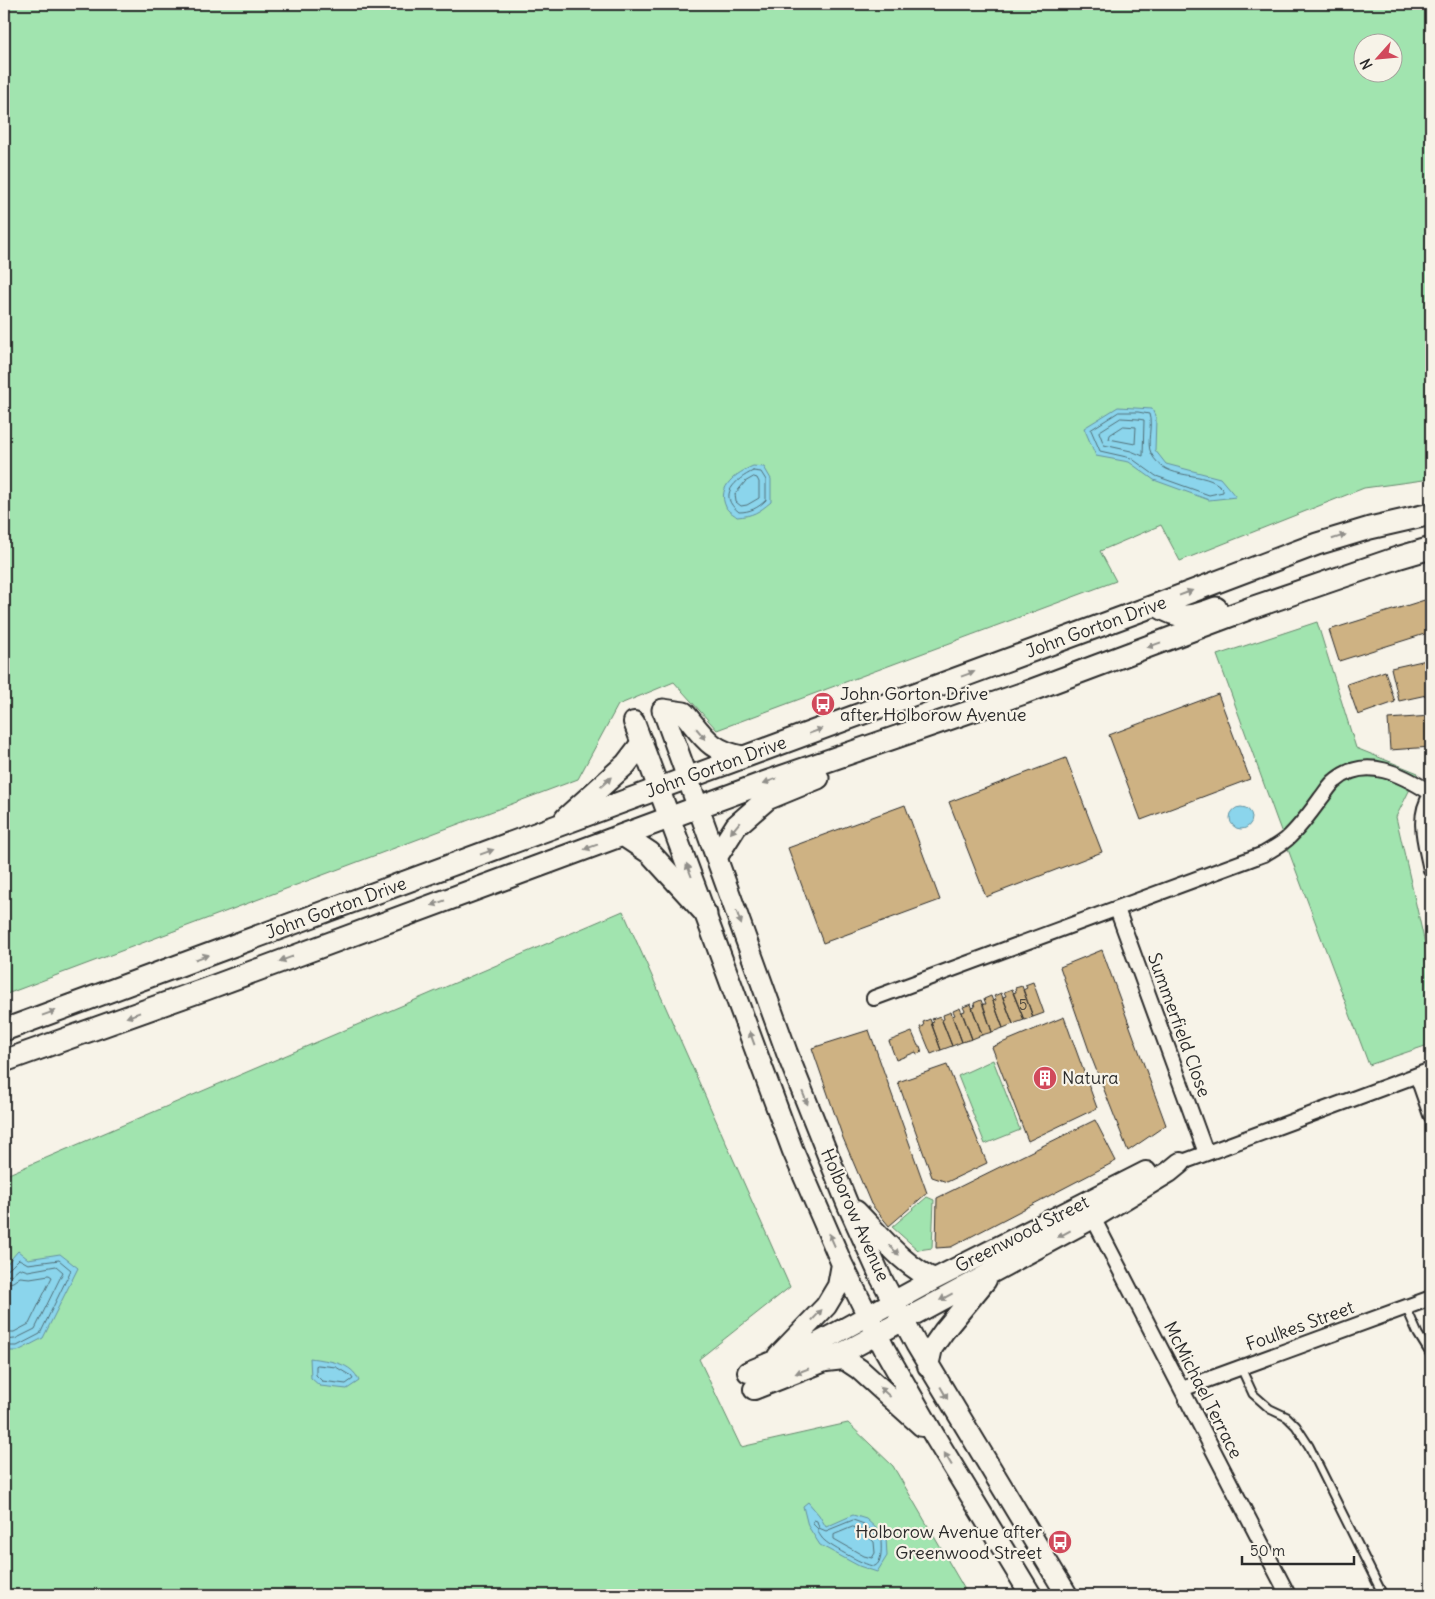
<svg xmlns="http://www.w3.org/2000/svg" width="1435" height="1599" font-family="Delius,sans-serif">
<style>
.green{fill:#a1e4af;stroke:#66886d;fill-rule:evenodd}
.water{fill:#8bd5ec;stroke:#65919f}
.lines{fill:none;stroke-linecap:round;stroke-linejoin:round}
.shore{stroke:#516f78;stroke-width:1}
.building{fill:#ceb283;stroke:#2b2b2b}
.lane-casing{stroke:#2b2b2b;stroke-width:11}
.street-casing{stroke:#2b2b2b;stroke-width:18}
.secondary-casing{stroke:#2b2b2b;stroke-width:24}
.primary-casing{stroke:#2b2b2b;stroke-width:25}
.lane{stroke:#f7f3e8;stroke-width:7}
.street{stroke:#f7f3e8;stroke-width:14}
.secondary{stroke:#f7f3e8;stroke-width:20}
.primary{stroke:#f7f3e8;stroke-width:21}
.oneway{fill:#918f8a}
.labels{text-anchor:middle;stroke-width:4.5;stroke-linejoin:round;paint-order:stroke}
.number-label{font-size:15px;fill:#544d41}
.street-label{font-size:18px;fill:#2b2b2b;stroke:#f7f3e8}
.poi-label{font-size:18px;fill:#2b2b2b;stroke:#f7f3e8;text-anchor:start}
</style>
<rect width="100%" height="100%" fill="#f7f3e8"/>
<filter id="ink" filterUnits="userSpaceOnUse"><feTurbulence type="fractalNoise" baseFrequency=".02" numOctaves="2"/><feDisplacementMap in="SourceGraphic" scale="10" xChannelSelector="R" yChannelSelector="G"/><feConvolveMatrix kernelMatrix="1 2 1 2 8 2 1 2 1" color-interpolation-filters="sRGB"/></filter>
<g filter="url(#ink)">
<path class="green" d="M4,4h1427v475l-67,9 -184,73 -19,-36 -61,26 16,30 -399,149 -43,-48 -56,23 -40,74 -574,216zM1362,42h30v30h-30z
M1317,622l39,126 62,25 -22,44 35,153v74l-62,21 -92,-245 -60,-165z
M623,911l167,376 -91,72 42,88 107,-24 45,43 75,129h-964v-419z
M993,1060l27,70 -35,14 -27,-68z
M927,1197l7,3 -2,48 -14,2 -26,-23z"/>
<path class="water" d="M1118,407l34,2 4,9 -1,32 11,14 54,14 16,19 -27,3 -55,-20 -25,-18 -33,-6 -12,-28z
M753,466l11,1 7,12v23c-12,10 -18,14 -34,15 -3,-3 -10,-6 -11,-10 -10,-21 11,-34 27,-41z
M1230 818a11 11 0 1 1 22 0a11 11 0 1 1-22 0Z
M18,1251l10,8 32,-5 18,14 -35,70 -25,13h-14v-84z
M310,1358c19,3 42,4 49,23l-12,8 -27,-3 -9,-8z
M808,1502l11,13 7,12 27,-12 13,4 20,18 1,19 -10,16 -18,-6 -39,-21 -12,-19 -5,-20z"/>
<g class="lines">
<path class="shore" d="M1119,412h19l11,2c4,12 -3,29 2,39 15,31 54,15 72,36v3l-14,3 -53,-19 -25,-18 -31,-7 -9,-21z
M1121,418l17,1 6,1 -1,36 -12,-5 -27,-6 -5,-13z
M1124,426l12,1 -1,17 -26,-5 1,-4z
M753,471l8,1 5,8v20c-8,8 -16,12 -27,12 -22,-17 -4,-32 14,-41z
M754,477l3,1 2,4v16l-12,7 -6,1 -5,-4 -1,-8 10,-12z
M4,1270l5,-1 10,-10 9,5 31,-4 12,10 -31,64 -23,12h-13
M4,1276l7,-1 8,-7 9,3 28,-5 7,6 -28,57 -20,10 -11,1
M4,1284l9,-2 7,-5 10,1 19,-3 3,2 -23,47 -15,8h-10
M318,1365l18,2 15,9 2,3 -7,5 -24,-3 -6,-6v-9z
M814,1520l3,1 2,7 7,3 27,-11 11,4 17,16c0,6 2,22 -6,26 -6,2 -45,-20 -50,-25 -3,-2 -5,-6 -7,-9v-3l-5,-5z
M853,1527l7,2 14,13 1,11 -3,5 -8,-2 -30,-17v-4z"/>
</g>
<path class="building" d="M1431,598v34l-92,29 -10,-31z
M1431,659v35l-32,7 -8,-33z
M1385,671l10,31 -37,13 -11,-31z
M1218,694l32,85 -109,41 -32,-85z
M1431,716v31l-41,3 -2,-31z
M1066,758l36,94 -116,45 -37,-95z
M905,805l35,95 -117,43 -35,-95z
M1102,950l64,175 -38,26 -36,-92 -32,-92z
M1033,982l11,31 -11,4 -10,-27 4,-2 -2,-3z
M1022,986l11,31 -9,3 -11,-27 3,-1 -1,-4z
M1012,989l12,31 -11,4 -10,-27 3,-1 -2,-4z
M1001,993l12,31 -10,4 -10,-27 3,-1 -2,-4z
M991,996l12,32 -11,4 -9,-28h3l-2,-5z
M981,1000l11,32 -10,3 -10,-27 3,-1 -1,-4z
M971,1004l11,31 -10,4 -10,-27 3,-1 -2,-4z
M960,1008l12,31 -10,3 -10,-26 3,-1 -2,-4z
M951,1012l11,30 -10,4 -10,-26 2,-1 -1,-4z
M940,1016l12,30 -11,4 -10,-27 3,-1 -2,-3z
M1064,1017l33,91 -69,33 -36,-94z
M930,1019l11,31 -10,4 -11,-27 4,-1 -1,-4z
M869,1030l58,163 -38,33 -18,-22 -28,-66 -31,-90z
M912,1032l6,14h2l2,6 -5,2 -1,-2 -20,8 -7,-19z
M947,1065l40,98 -40,19 -15,-5 -34,-95z
M1095,1120l21,41 -165,86 -15,1 1,-50z"/>
<g class="lines">
<g class="lane-casing">
<path id="lane" d="M1406,1307l12,27 13,21
M1241,1368l12,26 17,15 17,8 9,9 13,20 74,149"/>
</g>
<g class="street-casing">
<path id="street" d="M1431,795c-15,23 -5,49 0,75
M1117,909l89,244
M874,998l390,-144c8,-5 16,-9 23,-15 13,-12 24,-27 34,-41 5,-6 9,-14 15,-18 30,-25 67,-5 95,13
M1417,1075l14,40
M1180,1163l251,-93
M1090,1212l198,383
M1182,1389l249,-91"/>
</g>
<g class="secondary-casing">
<path id="secondary" d="M663,710l124,343 60,150 34,75 35,66 151,251
M634,722l159,429 49,113 43,86 50,87 96,158
M856,1211c21,21 51,59 79,68
M778,1356l48,-50 12,-20 4,-22
M826,1361l18,-2 15,10 63,57
M928,1366l4,-18 12,-17 42,-51
M748,1372l70,-29 117,-64 211,-107
M754,1389l71,-28 25,-12 243,-131 76,-46 11,-9"/>
</g>
<g class="primary-casing">
<path id="primary" d="M1156,605c24,15 34,13 60,3
M663,710l21,3c20,24 26,38 59,44
M566,818l60,-54 16,-21
M623,835l27,18 56,61
M717,856l19,-30 31,-27 51,-21
M4,1030l1152,-425 161,-61 53,-16 61,-14
M4,1061l202,-72 560,-207 258,-89 227,-85 146,-50 34,-10"/>
</g>
<use href="#lane" class="lane"/>
<use href="#street" class="street"/>
<use href="#secondary" class="secondary"/>
<use href="#primary" class="primary"/>
</g>
<defs><path id="oneway-solid" d="M-6-.8H1V-3.2L6.5 0L1 3.2V.8H-6Z" transform="scale(1.25)"/></defs>
<g class="oneway">
<use href="#oneway-solid" transform="translate(1339 537) rotate(-17)"/>
<use href="#oneway-solid" transform="translate(1186 593) rotate(-21)"/>
<use href="#oneway-solid" transform="translate(1154 645) rotate(160)"/>
<use href="#oneway-solid" transform="translate(968 674) rotate(-20)"/>
<use href="#oneway-solid" transform="translate(816 731) rotate(-20)"/>
<use href="#oneway-solid" transform="translate(701 734) rotate(50)"/>
<use href="#oneway-solid" transform="translate(770 781) rotate(160)"/>
<use href="#oneway-solid" transform="translate(606 782) rotate(-43)"/>
<use href="#oneway-solid" transform="translate(735 828) rotate(129)"/>
<use href="#oneway-solid" transform="translate(591 847) rotate(160)"/>
<use href="#oneway-solid" transform="translate(487 852) rotate(-20)"/>
<use href="#oneway-solid" transform="translate(689 870) rotate(-111)"/>
<use href="#oneway-solid" transform="translate(438 903) rotate(160)"/>
<use href="#oneway-solid" transform="translate(739 918) rotate(70)"/>
<use href="#oneway-solid" transform="translate(202 957) rotate(-20)"/>
<use href="#oneway-solid" transform="translate(286 959) rotate(160)"/>
<use href="#oneway-solid" transform="translate(49 1013) rotate(-20)"/>
<use href="#oneway-solid" transform="translate(133 1015) rotate(160)"/>
<use href="#oneway-solid" transform="translate(752 1038) rotate(-110)"/>
<use href="#oneway-solid" transform="translate(805 1098) rotate(68)"/>
<use href="#oneway-solid" transform="translate(1064 1234) rotate(152)"/>
<use href="#oneway-solid" transform="translate(832 1240) rotate(-114)"/>
<use href="#oneway-solid" transform="translate(894 1250) rotate(45)"/>
<use href="#oneway-solid" transform="translate(946 1297) rotate(152)"/>
<use href="#oneway-solid" transform="translate(817 1315) rotate(-47)"/>
<use href="#oneway-solid" transform="translate(802 1371) rotate(159)"/>
<use href="#oneway-solid" transform="translate(885 1392) rotate(-138)"/>
<use href="#oneway-solid" transform="translate(944 1393) rotate(60)"/>
<use href="#oneway-solid" transform="translate(948 1459) rotate(-121)"/>
</g>
</g>
<defs>
<g id="bus-disc" transform="scale(1.25)"><circle r="9.5" fill="#d1495b" stroke="#f7f3e8"/><path d="M-5-6H5V4H4V6H2V4H-2V6H-4V4H-5ZM-3.5-4V0h7V-4ZM-3.5 1.2v1.5H-2V1.2ZM2 1.2v1.5H3.5V1.2Z" fill="#fff"/></g>
<g id="building-disc" transform="scale(1.25)"><circle r="9.5" fill="#d1495b" stroke="#f7f3e8"/><path d="M-4-6H4V6H1V3H-1V6H-4ZM-2.5-4.3h1.7v1.8h-1.7ZM.8-4.3h1.7v1.8H.8ZM-2.5-1h1.7V.8h-1.7ZM.8-1h1.7V.8H.8Z" fill="#fff"/></g>
</defs>
<g fill-rule="evenodd">
<use href="#bus-disc" x="823" y="704"/>
<use href="#building-disc" x="1045" y="1078"/>
<use href="#bus-disc" x="1060" y="1542"/>
</g>
<g class="labels">
<g class="number-label">
<text x="1023" y="1010">5</text>
</g>
<g class="street-label">
<text transform="translate(1096 627) rotate(-20)" y="6">John Gorton Drive</text>
<text transform="translate(716 767) rotate(-20)" y="6">John Gorton Drive</text>
<text transform="translate(336 908) rotate(-20)" y="6">John Gorton Drive</text>
<text transform="translate(1179 1025) rotate(70)" y="6">Summerfield Close</text>
<text transform="translate(855 1215) rotate(66)" y="6">Holborow Avenue</text>
<text transform="translate(1022 1234) rotate(-27)" y="6">Greenwood Street</text>
<text transform="translate(1300 1326) rotate(-20)" y="6">Foulkes Street</text>
<text transform="translate(1203 1390) rotate(63)" y="6">McMichael Terrace</text>
</g>
<g class="poi-label">
<text x="840" y="700">John Gorton Drive<tspan x="840" dy="21">after Holborow Avenue</tspan></text>
<text x="1062" y="1084">Natura</text>
<text x="1042" y="1538" text-anchor="end">Holborow Avenue after<tspan x="1042" dy="21">Greenwood Street</tspan></text>
</g>
</g>
<rect width="1435" height="1599" fill="none" stroke="#f7f3e8" stroke-width="20"/>
<rect x="10" y="10" width="1415" height="1579" fill="none" stroke="#2b2b2b" stroke-width="2" filter="url(#ink)"/>
<g transform="translate(1378 58) rotate(243)"><circle r="24" fill="#f7f3e8" stroke="#a5a39c"/>
<path d="M0-4L9 19L0 12L-9 19Z" fill="#d1495b"/>
<text y="-8" font-size="14" font-weight="bold" text-anchor="middle" fill="#2b2b2b">N</text>
</g>
<path d="M1242 1556v8h112v-8" fill="none" stroke="#2b2b2b" stroke-width="2.5"/>
<text x="1250" y="1556" font-size="15" fill="#2b2b2b" stroke="#f7f3e8" stroke-width="4" paint-order="stroke">50 m</text>
</svg>
